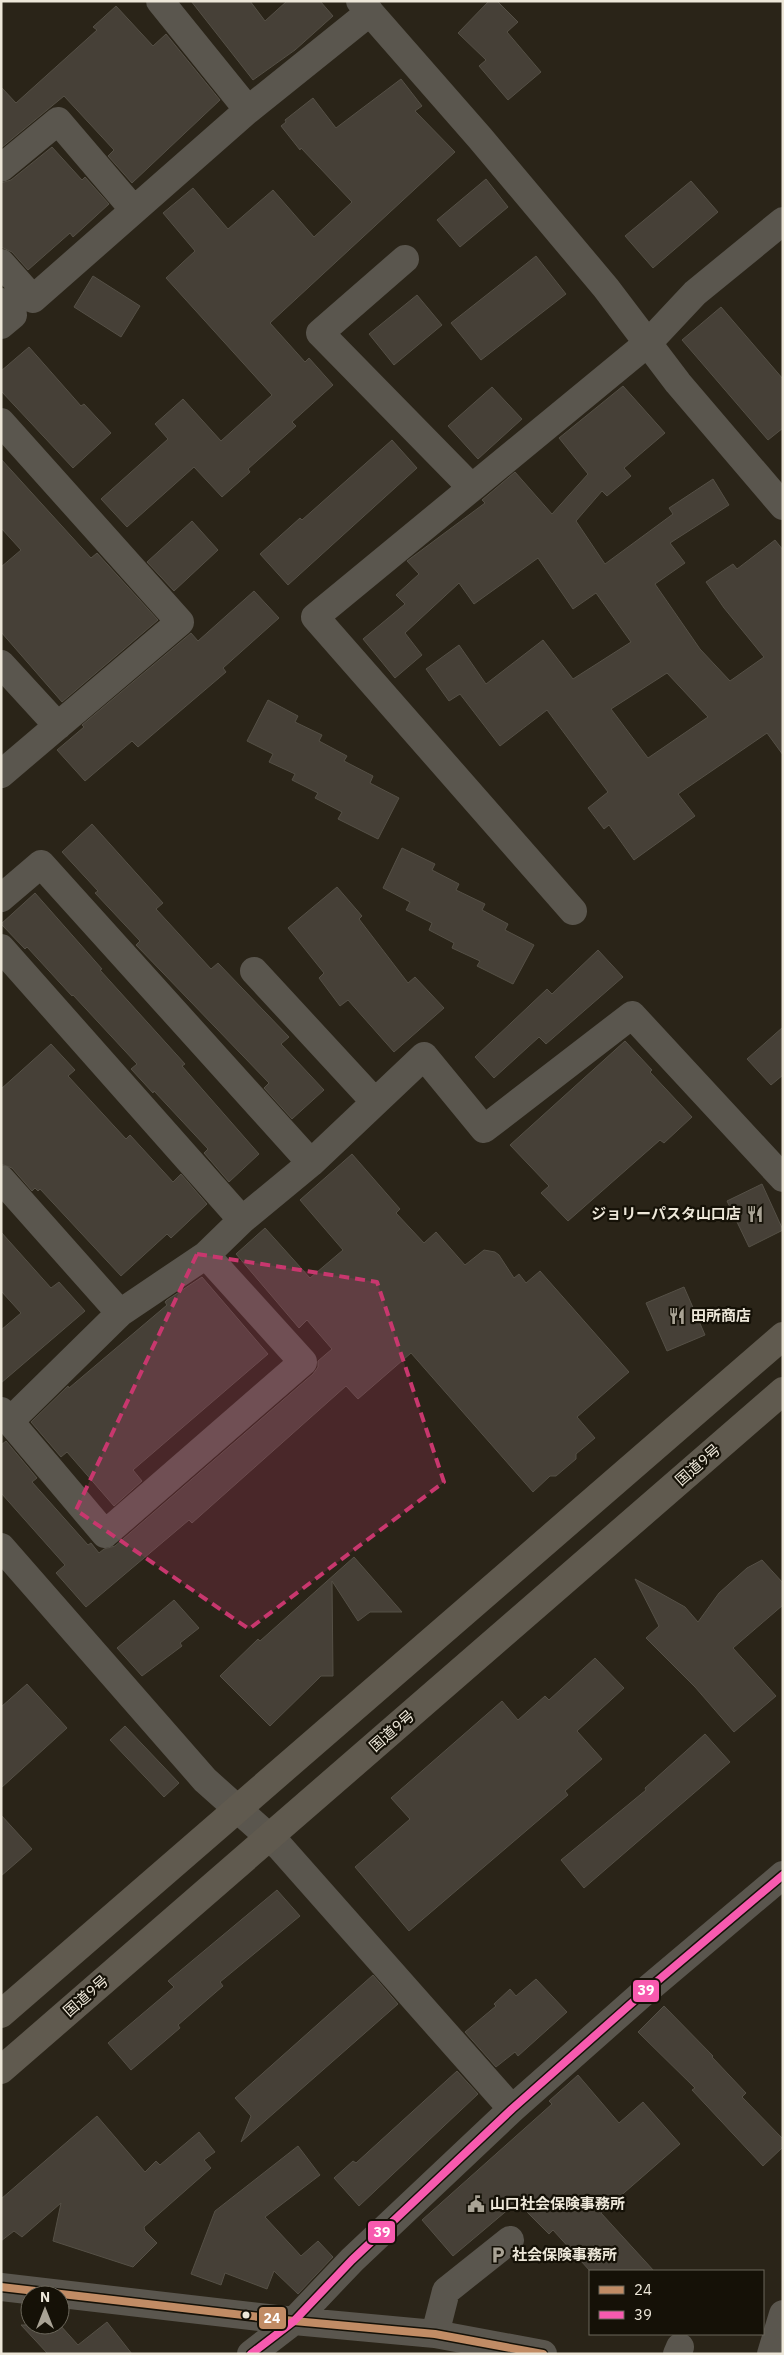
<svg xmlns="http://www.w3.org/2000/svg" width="784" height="2355" font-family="'IBM Plex Sans','Noto Sans JP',sans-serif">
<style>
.building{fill:#464037;stroke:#555046;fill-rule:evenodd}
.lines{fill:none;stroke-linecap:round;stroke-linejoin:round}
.minor{stroke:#5a564e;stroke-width:28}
.highway{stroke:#605a4f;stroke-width:28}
.bus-1-casing{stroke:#151107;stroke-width:11}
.bus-2-casing{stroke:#151107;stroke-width:11}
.bus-1{stroke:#c18c65;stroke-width:8}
.bus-2{stroke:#f75aaf;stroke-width:8}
.marked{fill:#c8376e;fill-opacity:0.2;stroke:#c8376e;stroke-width:4;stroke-dasharray:10 6;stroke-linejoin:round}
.bus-dot{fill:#ede7d9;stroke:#151107;stroke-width:2}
.labels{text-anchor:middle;stroke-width:4.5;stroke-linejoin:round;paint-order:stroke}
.poi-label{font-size:15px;font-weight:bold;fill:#ede7d9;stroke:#151107;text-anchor:start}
.street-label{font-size:15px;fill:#ede7d9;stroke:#151107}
.line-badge{stroke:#151107;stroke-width:2}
.badge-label{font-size:14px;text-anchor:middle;font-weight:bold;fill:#fff}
</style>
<rect width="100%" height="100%" fill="#2a2418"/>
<path class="building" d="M191,1h59l15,20 22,-20h33l13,15 -38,34 -42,30z
M489,1h8l21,21 -11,10 34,40 -33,28 -29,-34 7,-6 -28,-27z
M116,6l37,40 13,-12 54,66 -88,83 -24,-27 6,-6 -50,-54 -63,52v-61l15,16 81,-73 -4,-3z
M401,79l21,27 -7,5 40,41 -185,171 35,39 4,-4 24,27 -41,37 4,4 -48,43 2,3 -28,25 -28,-30 -67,60 -26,-28 67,-60 -13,-15 28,-25 38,42 51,-46 -106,-117 29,-27 -32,-38 30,-25 35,41 45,-39 41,47 38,-35 -51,-54 -1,2 -19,-24 5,-4 -1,-2 28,-22 23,30z
M52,147l30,33 3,-3 24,27 -36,33 -3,-4 -42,37 -16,-18 -11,-5v-64l10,-3z
M486,179l22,28 -48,40 -23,-27z
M691,181l27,31 -65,56 -28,-32z
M536,256l30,38 -85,66 -30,-37z
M93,276l47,30 -19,31 -47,-30z
M417,295l25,30 -48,40 -25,-31z
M721,307l62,72v49l-15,12 -86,-100z
M29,347l52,59 3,-2 27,29 -38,35 -72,-77v-20z
M623,386l42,47 -41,35 7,8 -24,20 -5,-5 -26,30 29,43 68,-50 -4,-6 44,-29 16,26 -59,38 15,20 -30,21 45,65 30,32 34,-24 -40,-49 -18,-26 27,-18 4,5 38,-29 8,10v205l-16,-22 -89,61 17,22 -61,44 -25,-35 -5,4 -16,-21 20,-16 -61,-82 -47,36 -40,-52 -11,7 -23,-32 33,-24 27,39 57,-44 30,39 58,-37 -35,-49 -23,16 -35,-51 -64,46 -15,-21 -54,50 17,22 -27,23 -32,-39 42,-35 -9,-9 23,-21 -12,-13 78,-58 -3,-3 33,-28 37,42 36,-40 -29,-36zM667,673l41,44 -60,41 -37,-49z
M492,387l30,32 -44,40 -30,-33z
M392,440l25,28 -129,117 -28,-31 40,-36 2,2z
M1,459l90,99 6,-5 61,67 -96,82 -61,-70v-65l20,-17 -20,-22z
M192,521l26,29 -44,41 -27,-29z
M254,591l25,27 -56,50 3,4 -88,75 -6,-6 -47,40 -28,-31 27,-23 -2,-2 109,-92 7,8z
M268,700l30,16 -3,6 27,13 -3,6 28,15 -3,5 29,15 -3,7 29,15 -21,41 -40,-20 4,-7 -27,-14 3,-5 -26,-13 3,-6 -26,-12 4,-8 -26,-13z
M92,824l71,79 -7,6 55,60 7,-6 71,74 -8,7 43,46 -32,29 -28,-31 5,-5 -133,-138 4,-4 -45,-48 3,-2 -36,-39z
M402,848l33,16 -3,6 27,14 -3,6 29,14 -3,6 26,14 -3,6 29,15 -21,39 -36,-18 3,-5 -28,-13 2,-5 -25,-13 3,-7 -26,-13 4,-8 -27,-14z
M337,887l25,29 -3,3 49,64 7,-6 29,31 -50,44 -46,-52 -8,6 -21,-28 5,-5 -36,-45z
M35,893l67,76 -2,1 85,94 -3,2 77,88 -30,28 -25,-29 4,-4 -54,-58 -1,2 -22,-24 6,-5 -64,-69 -1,1 -45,-49 -2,2 -24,-25z
M598,950l25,27 -77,67 -7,-7 -45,41 -19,-21 72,-68 5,5z
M783,1027v48l-12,10 -24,-26z
M625,1041l27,29 -2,2 42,45 -28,26 -4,-3 -92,81 -27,-28 8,-7 -39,-41z
M51,1044l24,26 -7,6 58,63 4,-4 43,47 8,-8 26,30 -36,34 -4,-4 -46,42 -81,-87 -2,2 -3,-3 -3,3 -20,-23 -11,-4v-75z
M352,1154l48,55 -4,4 28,30 12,-11 29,33 19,-15 11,2 4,3 15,23 5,-4 7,9 14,-12 89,101 -52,45 18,21 -19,16v5l-20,17h-6l-17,16 -122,-139 -53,46 -12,-13 -154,137 -3,-3 -103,87 -30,-34 9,-8 -64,-72v-48l5,-4 31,37 -5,4 56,63 3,-2 8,10 5,-4 11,-3 198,-172 5,-7v-6l14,-12 -25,-29 -8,8 -63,-74 29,-26 45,50 33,-28 -43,-50z
M762,1184l21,46 -34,17 -22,-46z
M1,1232l50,56 8,-6 26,29 -84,72v-53l20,-17 -20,-22z
M202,1277l66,77 -135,116 9,11 -28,25 -47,-54 -6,5 -30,-35 37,-36 1,2 98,-83 -2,-3 2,-2z
M684,1287l21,48 -38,16 -21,-48z
M354,1557l48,55h-32l-12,9 -26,-40 1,95h-12l-51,50 -50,-50 38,-37 2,2z
M762,1560l21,23v22l-50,43 43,48 -42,36 -39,-45 -49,-49 13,-12 -24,-47 50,28 13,15 21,-29 28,-25z
M174,1600l25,28 -19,15 2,3 -40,30 -25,-28z
M595,1658l29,30 -47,43 25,28 -37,32 3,4 -159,136 -54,-64 55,-48 -19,-21 111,-97 16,19 27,-24 4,4z
M27,1684l40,44 -66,60v-81z
M125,1726l54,57 -15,14 -54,-57z
M705,1734l25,28 -146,126 -23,-28 85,-70 -1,-2z
M1,1815l31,34 -31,27z
M277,1890l23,26 -80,66 3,4 -45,39 2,3 -49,42 -23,-27 66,-56 -6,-6z
M373,1975l25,29 -157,138 10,-26 -16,-18z
M536,1979l31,33 -49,44 -3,-4 -19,15 -31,-35 31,-26 -2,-2 16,-15 6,7z
M664,2006l49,50 -1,1 34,36 -4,4 41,42v8l-20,19 -71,-76 3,-2 -57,-56z
M457,2071l21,23 -119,112 -25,-28 19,-17 3,2z
M578,2075l41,48 24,-21 37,42 -79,69 53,58h-64l-37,-41 -4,4 -32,-32 -64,54 -31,-36 130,-116 -3,-3z
M97,2116l48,56 11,-11 4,4 39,-33 16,20 -11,8 7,8 -67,59 1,4 12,12 -24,24 -80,-26 8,-38 -39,34 -8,-6 -13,10v-42z
M298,2146l22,29 -55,42 36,39 17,-15 15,16 -35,37 -24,-23 -7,18 -42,-16 -4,12 -30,-11 24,-63z
M107,2322l25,32h-84l-27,-29h39l18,20z"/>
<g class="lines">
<path class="minor" d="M160,1l88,109
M360,1l120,137 126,150 72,95 105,123
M1,168l57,-47 76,89
M405,259l-85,74 151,154
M1,263l32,36 215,-189 122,-98
M1,302l12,13 -12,10
M1,422l179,200 -179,152
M1,664l57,62
M1,898l40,-34 270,299
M573,911l-258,-294 334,-275 46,-49 88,-72
M1,948l241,272
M254,971l121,131
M1,1179l119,134
M1,1411l104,123 198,-172 -97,-107
M10,1421l110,-108 86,-58 36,-35 69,-57 113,-107 60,73 148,-114 151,163
M1,1547l204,233 75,67 232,262
M1,2287l293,34 141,13 108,20
M435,2334l11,-43 64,-51
M251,2354l43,-33 58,-61 160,-151 130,-115 141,-119
M677,2354l3,-7
M771,2354l12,-40"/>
<path class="highway" d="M1,2014l782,-678
M1,2070l782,-679"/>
<g class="bus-1-casing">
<path id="bus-1" d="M1,2287l293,34 141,13 108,20"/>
</g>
<g class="bus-2-casing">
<path id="bus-2" d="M251,2354l43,-33 58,-61 160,-151 130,-115 141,-119"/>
</g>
<use href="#bus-1" class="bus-1"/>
<use href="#bus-2" class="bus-2"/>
</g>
<path class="marked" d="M197,1254l180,28 67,200 -195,147 -173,-119z"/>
<defs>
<g id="restaurant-bare" transform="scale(1.35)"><path d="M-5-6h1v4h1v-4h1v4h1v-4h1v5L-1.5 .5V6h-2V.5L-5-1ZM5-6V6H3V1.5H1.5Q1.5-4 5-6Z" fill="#a9a395" stroke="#151107" stroke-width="2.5" paint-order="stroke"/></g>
<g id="civic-bare" transform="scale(1.35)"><path d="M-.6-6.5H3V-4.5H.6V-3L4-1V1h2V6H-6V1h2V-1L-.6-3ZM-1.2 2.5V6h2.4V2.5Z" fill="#a9a395" stroke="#151107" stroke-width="2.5" paint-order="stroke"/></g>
<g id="parking-bare" transform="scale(1.35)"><path d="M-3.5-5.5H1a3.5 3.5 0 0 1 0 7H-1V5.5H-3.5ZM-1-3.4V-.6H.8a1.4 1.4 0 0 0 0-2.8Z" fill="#a9a395" stroke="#151107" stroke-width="2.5" paint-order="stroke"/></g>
</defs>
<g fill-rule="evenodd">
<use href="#restaurant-bare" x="755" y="1214"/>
<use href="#restaurant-bare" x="677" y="1316"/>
<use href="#civic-bare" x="476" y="2204"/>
<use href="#parking-bare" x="498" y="2255"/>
</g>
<circle class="bus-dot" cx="246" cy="2315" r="4.5"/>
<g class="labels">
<g class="poi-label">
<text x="741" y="1219" text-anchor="end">ジョリーパスタ山口店</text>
<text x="691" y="1321">田所商店</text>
<text x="490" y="2209">山口社会保険事務所</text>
<text x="512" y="2260">社会保険事務所</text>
</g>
<g class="street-label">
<text transform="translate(698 1465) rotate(-41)" y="5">国道9号</text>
<text transform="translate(392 1731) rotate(-41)" y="5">国道9号</text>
<text transform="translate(86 1996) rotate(-41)" y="5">国道9号</text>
</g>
</g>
<g class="line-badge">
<rect x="632" y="1979" width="28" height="24" rx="5" fill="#f75aaf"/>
<rect x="367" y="2220" width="29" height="24" rx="5" fill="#f75aaf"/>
<rect x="258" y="2306" width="29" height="24" rx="5" fill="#c18c65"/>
</g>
<g class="badge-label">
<text x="646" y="1995">39</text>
<text x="382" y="2237">39</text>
<text x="272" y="2323">24</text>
</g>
<rect width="784" height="2355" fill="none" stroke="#ede7d9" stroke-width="5"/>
<rect x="589" y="2270" width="175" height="65" fill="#151107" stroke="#6b675b"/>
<rect x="599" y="2286" width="25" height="8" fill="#c18c65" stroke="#6b675b"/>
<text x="634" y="2295" font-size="15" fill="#ede7d9">24</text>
<rect x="599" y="2311" width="25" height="8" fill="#f75aaf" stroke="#6b675b"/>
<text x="634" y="2320" font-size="15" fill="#ede7d9">39</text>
<g transform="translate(45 2310)"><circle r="24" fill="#151107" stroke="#6b675b"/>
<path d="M0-4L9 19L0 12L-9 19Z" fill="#a9a395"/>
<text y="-8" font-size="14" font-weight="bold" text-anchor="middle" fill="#ede7d9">N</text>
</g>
</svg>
